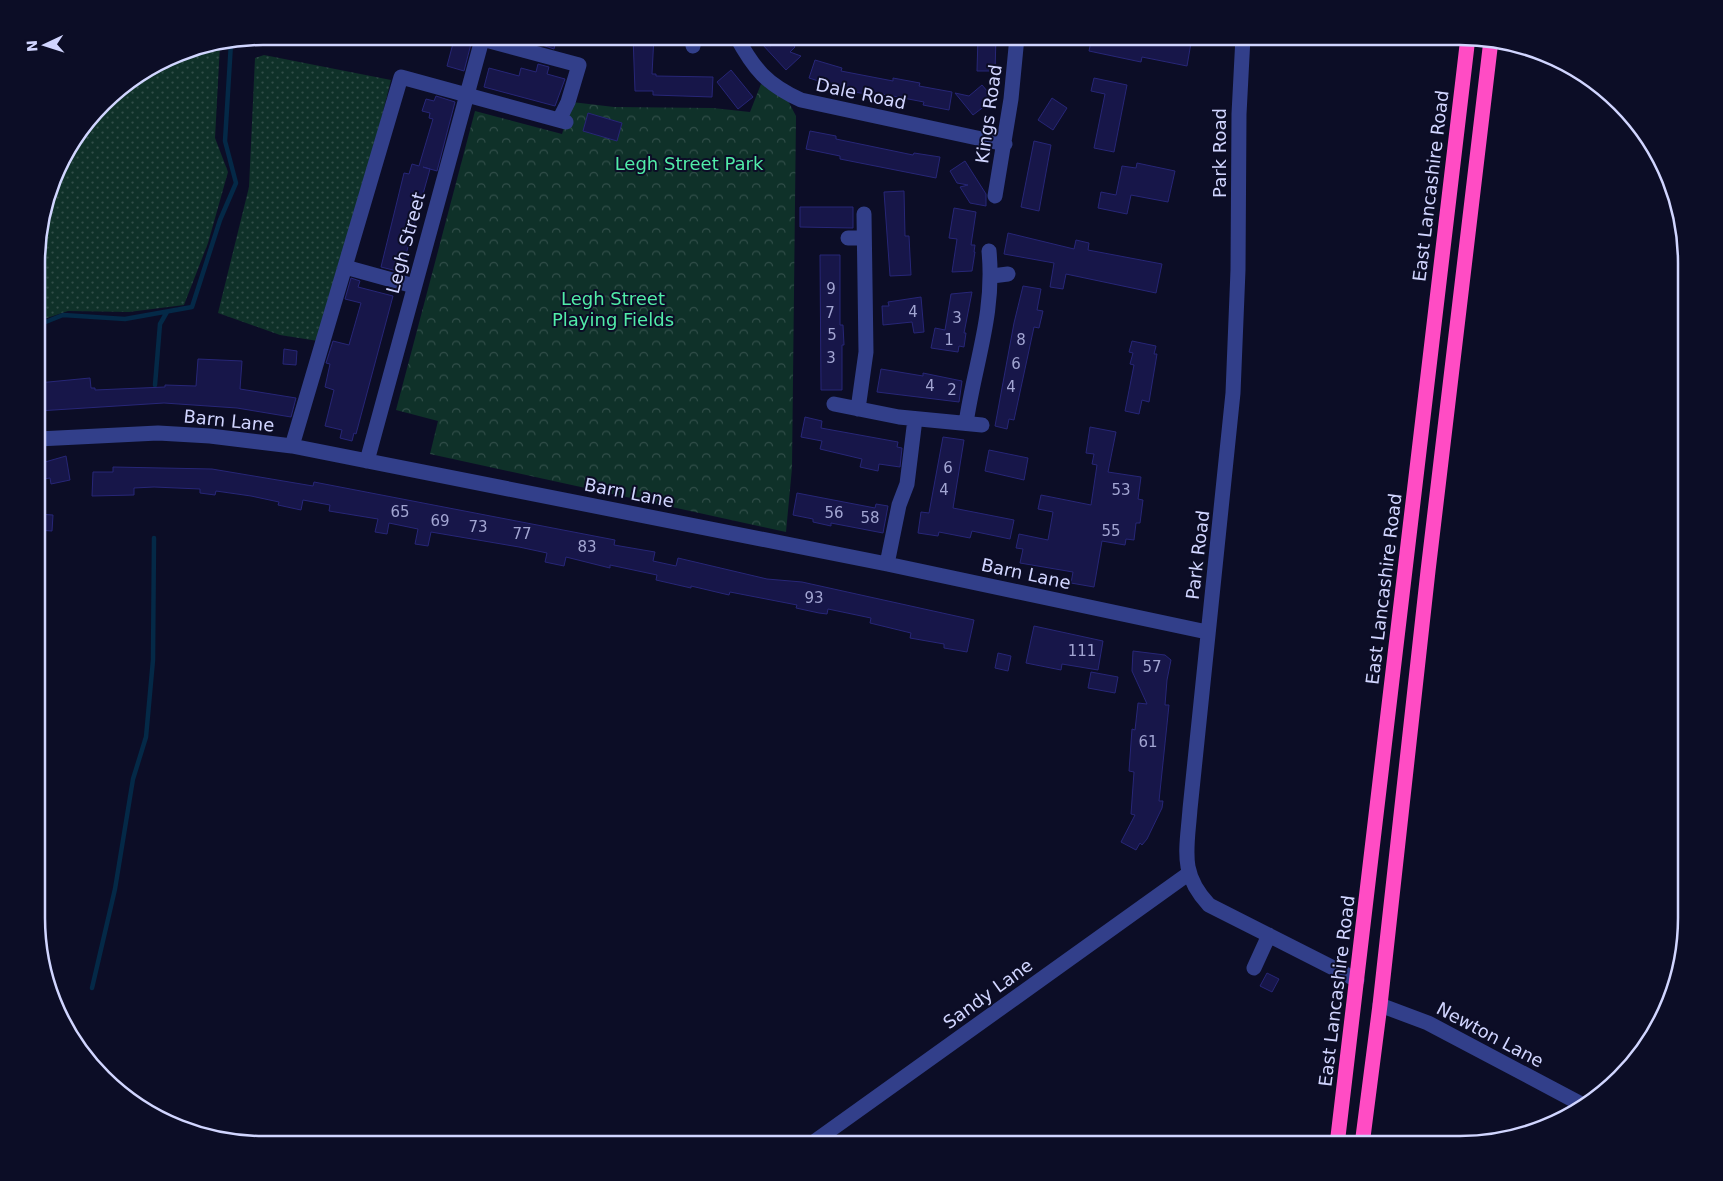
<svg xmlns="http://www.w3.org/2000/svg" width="1723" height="1181" font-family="'DejaVu Sans',sans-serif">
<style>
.grass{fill:url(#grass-dots)}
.park{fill:url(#park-crowns)}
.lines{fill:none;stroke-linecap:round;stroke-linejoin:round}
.stream{stroke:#042947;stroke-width:4.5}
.building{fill:#171649;stroke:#272677}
.minor{stroke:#323f8a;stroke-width:15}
.highway{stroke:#ff4cc4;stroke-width:15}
.labels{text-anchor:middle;stroke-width:4;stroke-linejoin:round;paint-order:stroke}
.number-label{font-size:15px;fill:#a2a5d2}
.street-label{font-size:18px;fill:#d1d5ff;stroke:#0c0d26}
.park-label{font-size:18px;fill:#51eca8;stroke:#0c0d26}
.rim{fill:none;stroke:#d1d5ff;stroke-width:2.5}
</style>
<defs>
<pattern id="grass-dots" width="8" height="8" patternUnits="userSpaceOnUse" patternTransform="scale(1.25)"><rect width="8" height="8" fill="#0f3129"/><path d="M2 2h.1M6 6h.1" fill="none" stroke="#314e49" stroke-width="1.8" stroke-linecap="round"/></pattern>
<pattern id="park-crowns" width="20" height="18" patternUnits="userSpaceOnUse" patternTransform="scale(1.25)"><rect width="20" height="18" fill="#0f3129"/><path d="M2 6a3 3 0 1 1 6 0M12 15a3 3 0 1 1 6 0" fill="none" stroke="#314e49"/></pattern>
</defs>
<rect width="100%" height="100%" fill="#0c0d26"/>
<path class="grass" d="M220,45l-5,93 13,34 -20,71 -24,62 -55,7 -61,-1 -30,10v-87l22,-71 53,-70 64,-40z
M264,55l127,25 -28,111 -45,150 -38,-6 -62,-22 31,-126 6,-129z"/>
<path class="park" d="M761,84l25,13 10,19 -4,352 -6,64 -356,-78 8,-33 -42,-11 79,-299 87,23 10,-32 42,5 99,1 37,4z"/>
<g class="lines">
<path class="stream" d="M38,325l25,-10 62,4 67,-12 28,-87 16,-37 -11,-42 6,-98
M155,385l5,-61 7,-12
M92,988l23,-99 18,-110 13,-42 7,-77 1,-122"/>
</g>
<path class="building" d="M455,36h18l-9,35 -17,-5z
M543,36h14l-3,13 -12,-4z
M633,36h21l-2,38h4v2l57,1 -1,20 -59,-2v-4h-18z
M766,36h20l9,11 -5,5 11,4 -15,14 -25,-27 10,3 2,-2z
M978,37h18l-1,34h-18z
M1092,37h35l22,4 1,-4h42l-5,29 -45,-9 -1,5 -52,-11z
M815,60l27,8 -1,3 52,10v-3l27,5 -1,3 33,6 -3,18 -26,-5 1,-3 -42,-8 -1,3 -31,-6 -41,-13z
M538,64l11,3 -2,7 18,5 -10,27 -71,-19 5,-19 30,8 2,-8 15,4z
M731,70l22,27 -15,12 -21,-27z
M1094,78l33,7 -13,67 -20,-4 11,-54 -14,-3z
M982,85l12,14 -21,16 -18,-22 14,3z
M436,96l19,6 -18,69 -14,-4 7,2 -29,103 -20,-5 23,-94 5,1 3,-10 7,2 14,-47 -4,-1 1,-5 -8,-2 4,-12 8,2z
M1052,98l15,10 -14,22 -15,-10z
M588,113l34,10 -5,18 -34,-10z
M810,131l26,5v3l77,16 1,-2 26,4 -4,21 -96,-19v-3l-34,-7z
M1034,141l17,4 -12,66 -18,-4z
M965,161l21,33v12l-16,-3 -10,-16 8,-2 -11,-2 -7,-12z
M1137,163l38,8 -7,31 -37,-7 -4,19 -29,-6 3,-16 15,3 6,-29 14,2z
M904,191l1,45h4l2,39 -21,1 -6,-84z
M800,207h53v21l-53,-1z
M954,208l22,4 -5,33h4l-1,7h1l-3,19 -20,1 5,-33 -8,-1z
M1008,233l66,16 2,-9 13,3 -1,7 74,14 -6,29 -90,-19 -3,15 -13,-2 4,-24 -50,-9z
M820,255h20v70h3l1,20h-2v45h-21z
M351,278l9,3 -2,6 35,9 -37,138 -2,-1 -2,8 -12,-3 2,-8 -17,-4 9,-36 -9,-3 5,-23 -4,-1 7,-22 16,4 12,-42 -16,-4z
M1023,286l18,3 -4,21 6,1 -4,17 -5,-1 -20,93 -5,-1 -2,10 -12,-3 19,-103z
M972,292l-8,41h2l-2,14 -5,-1 -1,6 -27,-4 4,-20 10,2 6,-36z
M921,297l3,35 -10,1 -2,-11 -29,3 -1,-19h7l-1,-4z
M1132,341l24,5 -2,8h3l-8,48 -7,-2 -3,14 -14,-3 9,-46 -4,-1 3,-11 -4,-1z
M284,349l13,2 -1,14 -13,-1z
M198,359l44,2 -2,28 56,9 -5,19 -54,-9 -73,-5 -126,8v-28l52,-5 1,10h4v2l70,-3v-2l31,1z
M881,369l42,7v-3l39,8 -3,21 -82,-10z
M805,417l17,4 -1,7 77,14 -1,5 5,1 -2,19 -21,-3 -1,7 -18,-4 2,-8 -42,-10 2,-8 -21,-4z
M1090,427l26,5 -8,40 33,5 -3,22 5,1 -3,23h-4l-2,17 -8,-1 -1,6 -23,-4 -8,46 -23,-4 2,-11 -53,-9 3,-14 -7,-1 3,-14 29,6 5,-28 -15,-3 3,-14 50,10 6,-40 -5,-1 2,-10 -8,-1z
M943,437l21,3 -11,68 61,12 -4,19 -38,-8 -2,7 -31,-6 -1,4 -20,-3 3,-21 8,1z
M989,450l39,8 -4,22 -39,-9z
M66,456l4,24 -19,4 -1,-6 -12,2v-16z
M113,467l99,2 101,17 1,-4 301,58 -1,5 41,7 -2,9 23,5 2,-8 89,21 35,3 172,38 -7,32 -23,-4v-4l-34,-6 1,-5 -41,-10 1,-5 -43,-9 -1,5 -8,-1 -23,-5 1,-3 -67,-13 -1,3 -38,-9v2l-35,-8 1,-5 -47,-10v3l-44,-11 -2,9 -19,-4 2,-9 -28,-6 -88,-15 -3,14 -13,-2 3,-15 -29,-6 -2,11 -12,-2 3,-13 -49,-8 1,-6 -27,-5 -2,10 -23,-5 1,-3 -28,-6 -35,-5 -1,4 -15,-2v-4l-46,-2 -20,1v7l-42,1 1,-24h20z
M797,493l78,15 1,-4 12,2 -5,27 -52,-10v3l-18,-4v-3l-20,-4z
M38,514l15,1 -1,16 -14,-1z
M1034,626l69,15 -5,29 -36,-6 -1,6 -35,-7z
M1133,651l32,4 6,5 -4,20 -2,25h4l-10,96h4l-1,7 -15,31 -5,6 -2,-2 -4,7 -15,-8 14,-27 -4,-1 3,-42 -5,-1 3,-42 3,1 3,-27 9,1 -15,-33z
M998,653l13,3 -3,15 -13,-3z
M1091,672l27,5 -3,16 -27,-5z
M1267,973l12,6 -7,13 -12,-6z"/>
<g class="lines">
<path class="minor" d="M736,36c18,33 30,48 65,64l204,44
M1243,37l-4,77 -1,156 -5,123 -43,416c-3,41 -11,64 19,96l148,75
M482,39l97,26 -11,37 -9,18
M693,46l1,-10
M995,196l16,-97 6,-62
M848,238h16
M345,267l69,19
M992,276l16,-2
M834,404l65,13 83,8
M858,409l8,-57 -2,-138
M966,423c9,-61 29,-109 23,-172
M38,439l120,-6 52,3 82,10 595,118 320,68
M292,446l109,-369 165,45
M367,461l116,-425
M887,564l12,-59 8,-21 8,-65
M1254,968l15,-33
M1380,1005l48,18 153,81
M811,1144l377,-270"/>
<path class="highway" d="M1337,1145l131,-1108
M1362,1145l18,-140 48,-434 63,-531"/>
</g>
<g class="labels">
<g class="number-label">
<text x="831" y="294">9</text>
<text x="913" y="317">4</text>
<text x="830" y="318">7</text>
<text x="957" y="323">3</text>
<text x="832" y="340">5</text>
<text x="949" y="345">1</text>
<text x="1021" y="345">8</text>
<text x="831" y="363">3</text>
<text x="1016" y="369">6</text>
<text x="930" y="391">4</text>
<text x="1011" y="392">4</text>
<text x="952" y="395">2</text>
<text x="948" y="473">6</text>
<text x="944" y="495">4</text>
<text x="1121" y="495">53</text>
<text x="400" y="517">65</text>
<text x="834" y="518">56</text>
<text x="870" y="523">58</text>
<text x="440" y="526">69</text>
<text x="478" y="532">73</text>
<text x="1111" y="536">55</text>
<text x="522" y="539">77</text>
<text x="587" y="552">83</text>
<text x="814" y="603">93</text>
<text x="1082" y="656">111</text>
<text x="1152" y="672">57</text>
<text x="1148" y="747">61</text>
</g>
<g class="street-label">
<text transform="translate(861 94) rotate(12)" y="6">Dale Road</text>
<text transform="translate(989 114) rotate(-82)" y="6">Kings Road</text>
<text transform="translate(1220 153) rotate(-90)" y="6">Park Road</text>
<text transform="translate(1431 186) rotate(-83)" y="6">East Lancashire Road</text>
<text transform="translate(406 243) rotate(-75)" y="6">Legh Street</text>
<text transform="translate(229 421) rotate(6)" y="6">Barn Lane</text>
<text transform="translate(629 493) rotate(11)" y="6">Barn Lane</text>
<text transform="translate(1198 555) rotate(-83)" y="6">Park Road</text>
<text transform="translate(1026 574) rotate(12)" y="6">Barn Lane</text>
<text transform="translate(1384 589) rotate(-83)" y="6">East Lancashire Road</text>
<text transform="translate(1337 991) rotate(-83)" y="6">East Lancashire Road</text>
<text transform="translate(988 994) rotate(-36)" y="6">Sandy Lane</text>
<text transform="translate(1490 1035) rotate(28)" y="6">Newton Lane</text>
</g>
<g class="park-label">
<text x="689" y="170">Legh Street Park</text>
<text x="613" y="305">Legh Street<tspan x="613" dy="21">Playing Fields</tspan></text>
</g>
</g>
<path d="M0 0H1723V1181H0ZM263 45H1460A218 218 0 0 1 1678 263V918A218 218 0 0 1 1460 1136H263A218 218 0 0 1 45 918V263A218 218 0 0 1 263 45Z" fill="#0c0d26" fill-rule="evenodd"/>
<path class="rim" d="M263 45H1460A218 218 0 0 1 1678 263V918A218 218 0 0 1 1460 1136H263A218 218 0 0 1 45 918V263A218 218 0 0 1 263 45Z"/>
<g transform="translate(45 45) rotate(266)" stroke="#0c0d26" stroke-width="4" paint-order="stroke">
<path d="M0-4L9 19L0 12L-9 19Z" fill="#d1d5ff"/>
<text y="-8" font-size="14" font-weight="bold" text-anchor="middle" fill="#d1d5ff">N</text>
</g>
</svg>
